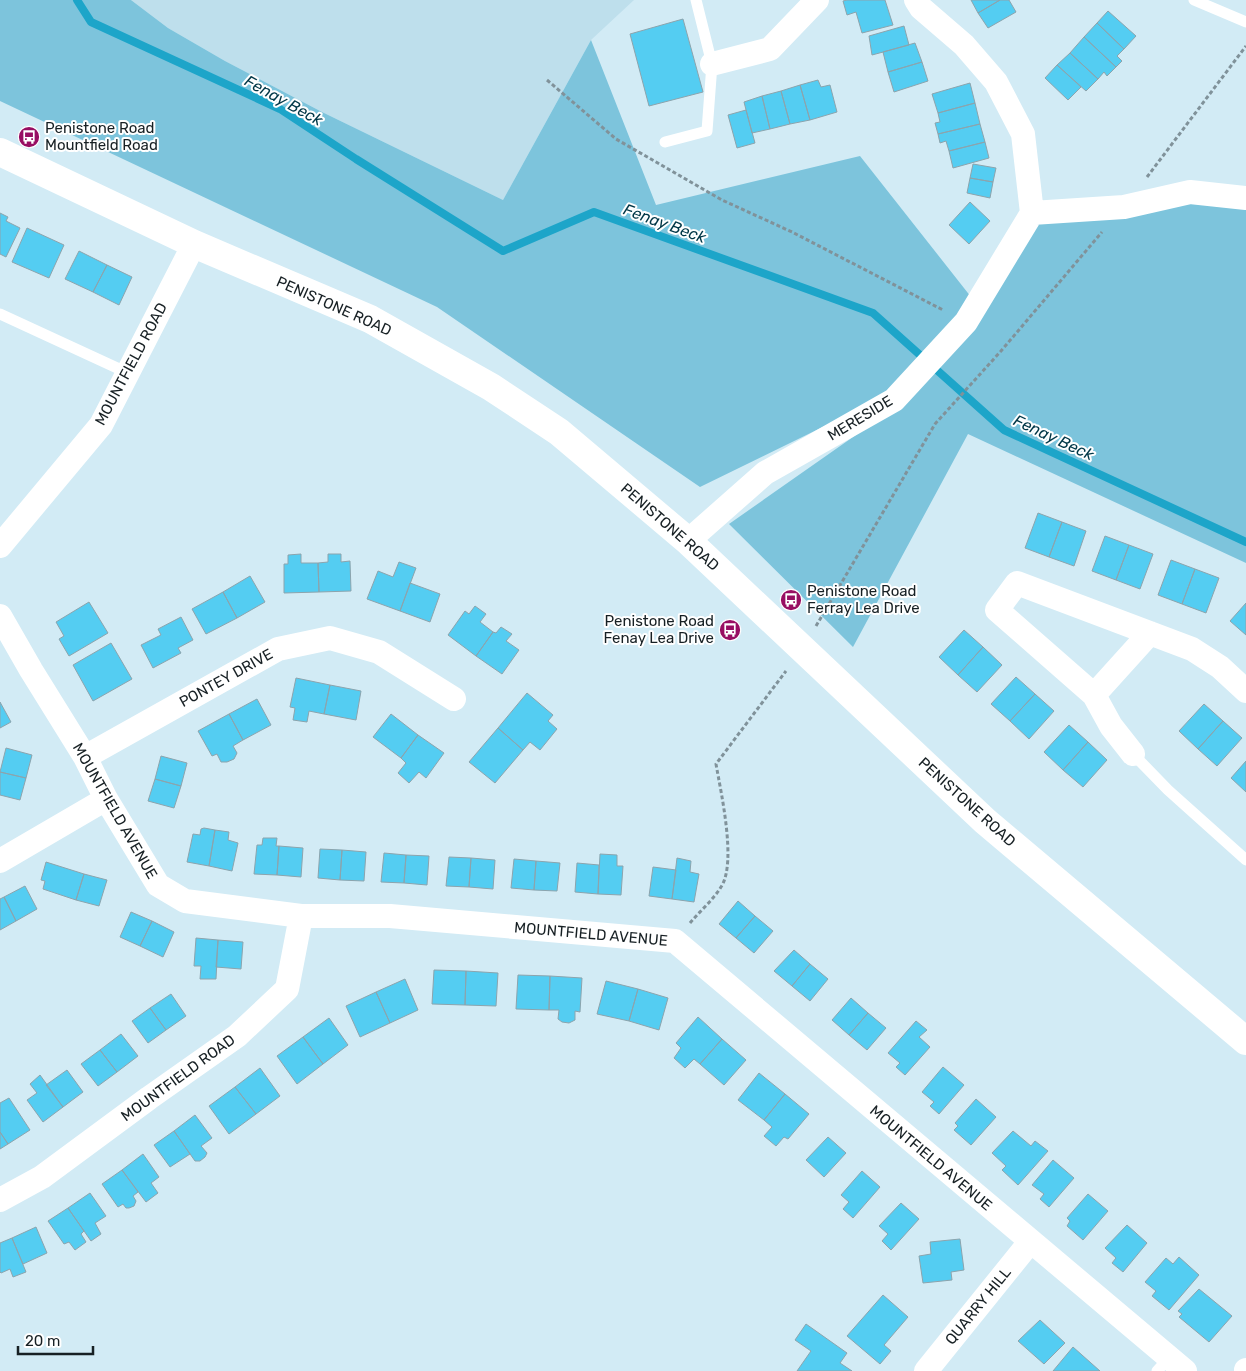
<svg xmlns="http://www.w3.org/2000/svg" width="1246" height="1371" font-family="Rubik,sans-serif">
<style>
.built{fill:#bedfec}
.green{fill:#7dc4dc}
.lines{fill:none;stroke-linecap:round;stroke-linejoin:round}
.stream{stroke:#1da5c9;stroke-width:8}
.building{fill:#54cdf2;stroke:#8ca4ad}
.path{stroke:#80929a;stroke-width:3;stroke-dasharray:4 2.5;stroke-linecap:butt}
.service{stroke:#fff;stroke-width:11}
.minor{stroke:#fff;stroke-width:24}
.trunk{stroke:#fff;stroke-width:28}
.labels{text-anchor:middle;stroke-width:4;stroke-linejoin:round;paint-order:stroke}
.poi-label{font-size:15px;fill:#172024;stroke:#fff;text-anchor:start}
.street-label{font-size:15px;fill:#172024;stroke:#fff}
.water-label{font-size:16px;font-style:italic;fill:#003747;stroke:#fff}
</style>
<rect width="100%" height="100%" fill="#d2ebf5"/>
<path class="built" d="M131,0h503l-43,40 -88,160 -181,-88 -97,-51 -57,-33z"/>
<path class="green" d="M0,0h131l37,28 57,33 97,51 181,88 88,-160 65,165 204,-49 115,146 -87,93 -188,92 -263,-180 -437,-206z
M1189,196l57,6v361l-278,-129 -115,213 -124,-123 174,-122 133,-184z"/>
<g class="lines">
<path class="stream" d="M77,0l14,22 189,87 76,50 147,92 91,-39 279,101 131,117 242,112"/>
</g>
<path class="building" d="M847,0h38l8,25 -31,8 -6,-21 -9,3 -4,-14z
M971,0h29l-22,13z
M1000,0h9l7,12 -28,16 -10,-15z
M1108,11l28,25 -12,13 -27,-26z
M683,19l20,73 -54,14 -19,-72z
M1097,23l27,26 -7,7 5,5 -6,6 -32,-30z
M904,26l5,19 -37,10 -3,-19z
M1084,37l32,30 -9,9 -3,-4 -6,7 -28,-26z
M915,43l7,19 -34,10 -5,-20z
M1070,53l28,26 -12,12 -29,-26z
M922,62l6,19 -34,11 -6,-20z
M1057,65l24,22 -13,13 -23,-22z
M818,80l3,7 9,-2 7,27 -27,8 -10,-35z
M970,83l5,20 -37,10 -6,-19z
M800,85l10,35 -20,4 -9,-33z
M781,91l9,33 -20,5 -8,-33z
M762,96l8,33 -18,4 -8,-31z
M975,103l5,21 -42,10 -3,-11 5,-1 -2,-9z
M746,110l9,33 -18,5 -9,-33z
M980,124l5,18 -36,9 -3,-10 -6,2 -2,-9z
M985,142l4,16 -36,10 -4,-17z
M973,164l23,4 -3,14 -23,-4z
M970,178l23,4 -3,16 -23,-5z
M970,202l20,19 -21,23 -20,-19z
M0,213l8,4 -2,4 14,7 -14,29 -6,-3z
M27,228l37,17 -15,33 -37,-16z
M79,251l28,14 -14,27 -28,-13z
M107,265l25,12 -13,28 -26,-13z
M1038,513l24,9 -13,35 -24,-9z
M1062,522l24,9 -12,35 -25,-9z
M1105,536l24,9 -13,35 -24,-9z
M1129,545l24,9 -13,35 -24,-9z
M301,554v9h17l1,29 -35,1v-29h4v-9z
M328,554h13v8l9,-1 1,30 -32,1 -1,-29 10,-1z
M1171,560l24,9 -13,35 -24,-9z
M399,562l17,6 -16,43 -33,-12 11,-28 15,6z
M1195,569l24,9 -13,35 -24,-9z
M250,576l15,26 -28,16 -14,-26z
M410,583l30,11 -10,28 -30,-11z
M223,592l14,26 -31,16 -14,-25z
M89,602l19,31 -39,23 -10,-17 5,-3 -8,-14z
M1246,603v32l-16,-14z
M475,606l11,8 -6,8 13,10 -17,24 -28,-21 17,-24 4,3z
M181,617l12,23 -15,8 3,5 -28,15 -12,-23 20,-10 -3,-6z
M501,627l11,7 -6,7 13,9 -17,24 -26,-18 17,-24 3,1z
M964,630l19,17 -25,28 -19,-18z
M111,643l21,36 -39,22 -20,-36z
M983,647l19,18 -25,27 -19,-17z
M1016,677l19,17 -25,27 -19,-17z
M296,678l34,7 -6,29 -15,-3 -2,11 -14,-2 2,-12 -5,-1z
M330,685l31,6 -5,29 -32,-6z
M527,693l26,22 -5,6 9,8 -17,21 -10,-8 -7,8 -25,-22z
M1035,694l19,17 -25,28 -19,-18z
M257,699l14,26 -28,15 -14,-26z
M0,702l11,20 -11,6z
M1204,704l19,17 -25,28 -19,-18z
M229,714l14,26 -10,6 4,7 -3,6 -7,3h-6l-4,-8 -5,2 -14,-25z
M391,714l27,21 -17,23 -28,-21z
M1223,721l19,17 -25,28 -19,-17z
M1069,725l19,17 -25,28 -19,-18z
M498,728l25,22 -28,33 -26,-21z
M418,735l26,18 -18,25 -7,-6 -10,11 -11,-10 8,-10 -5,-5z
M1088,742l19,18 -24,27 -20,-17z
M6,748l26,7 -6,23 -26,-6z
M161,756l26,7 -6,23 -26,-7z
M1246,761v31l-15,-14z
M0,772l26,6 -6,22 -20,-5z
M155,779l26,7 -7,22 -26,-7z
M204,828l11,2 -6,36 -22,-4 6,-28 7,1 1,-6z
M215,830l14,2 -1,8 10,3 -6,28 -23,-5z
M263,838h14l-1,8h3l-2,29 -23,-1 3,-29h5z
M279,846l24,2 -2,29 -24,-2z
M320,849l22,1 -2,30 -22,-2z
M342,850l24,2 -2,29 -24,-1z
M384,853l22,2 -2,28 -23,-1z
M600,854l17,1v11h6l-2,29 -23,-1z
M406,855l23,1 -2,29 -23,-2z
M449,857l22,1 -2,29 -23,-1z
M471,858l24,2 -2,29 -24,-2z
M677,858l14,3 -1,11 9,2 -5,28 -22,-3z
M514,859l22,2 -2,29 -23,-2z
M536,861l24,2 -3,28 -23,-1z
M46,862l38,12 -8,26 -33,-11 2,-8 -4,-1z
M577,863l22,2 -1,29 -23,-2z
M653,867l23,3 -4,29 -23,-3z
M84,874l23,6 -8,26 -23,-6z
M25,886l12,23 -21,12 -12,-24z
M4,897l12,24 -16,9v-31z
M738,901l17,15 -19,22 -17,-14z
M131,912l21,9 -12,25 -20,-9z
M755,916l18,15 -19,22 -18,-15z
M152,921l22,11 -11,25 -23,-11z
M196,938l22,2 -2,39h-16l1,-13h-7z
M218,940l25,2 -2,27 -25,-2z
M794,950l16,14 -18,22 -18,-15z
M810,964l18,15 -18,22 -18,-15z
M434,970l32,1 -1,34 -33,-1z
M466,971l32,2 -2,33 -31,-1z
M518,975l32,1 -1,34 -33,-1z
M550,976l32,2 -2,34 -5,-1v9l-6,3 -7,-1 -4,-3 1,-9h-10z
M405,979l13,31 -28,13 -14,-31z
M606,981l32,8 -9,32 -32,-7z
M638,989l30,9 -9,32 -30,-9z
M376,992l14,31 -30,14 -14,-31z
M171,994l15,22 -20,14 -16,-22z
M851,998l17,15 -19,22 -17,-15z
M150,1008l16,22 -18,13 -16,-22z
M868,1013l18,15 -19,22 -18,-15z
M698,1017l24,22 -22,25 -6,-5 -9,9 -11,-10 7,-10 -5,-5z
M329,1018l19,27 -25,19 -20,-27z
M916,1021l11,9 -8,7 11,10 -25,28 -9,-8 4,-4 -12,-10z
M121,1034l17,22 -21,16 -17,-22z
M303,1037l20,27 -26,20 -20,-28z
M722,1039l24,21 -22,25 -24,-21z
M100,1050l17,22 -19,14 -17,-22z
M943,1067l21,18 -25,29 -9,-8 4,-4 -12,-10z
M260,1068l20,28 -24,18 -21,-27z
M67,1070l16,22 -20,15 -17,-22z
M759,1073l26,21 -21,26 -26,-20z
M40,1075l23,32 -20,15 -16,-22 10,-7 -7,-9z
M235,1087l21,27 -27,20 -20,-28z
M785,1094l24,20 -21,25 -4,-2 -8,9 -12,-10 8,-9 -8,-7z
M9,1098l21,32 -22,14 -8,-12v-29z
M976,1099l20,18 -25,28 -17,-15 4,-4 -3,-3z
M195,1115l17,23 -11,8 6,7 -2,4 -5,4h-5l-21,-30z
M174,1131l16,23 -20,13 -16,-22z
M1013,1131l18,15 4,-5 13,10 -30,34 -16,-15 4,-4 -14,-13z
M0,1132l8,12 -8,5z
M828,1137l18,16 -22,24 -18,-17z
M143,1154l16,23 -8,6 7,10 -12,9 -24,-32z
M1053,1160l21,18 -25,29 -9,-8 4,-5 -12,-9z
M122,1170l16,22 -5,4 3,5 -2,5 -5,2h-3l-3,-4 -5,3 -16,-23z
M862,1171l18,16 -27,31 -10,-9 6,-7 -8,-7z
M90,1193l16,23 -11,7 6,11 -10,7 -23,-33z
M1088,1194l20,17 -25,29 -16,-14 3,-5 -3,-3z
M901,1203l18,16 -28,31 -9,-9 6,-7 -9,-8z
M68,1208l16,23 -3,3 5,8 -11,8 -6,-8 -5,2 -16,-23z
M1127,1225l20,18 -24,29 -11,-9 4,-5 -11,-10z
M36,1227l11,26 -24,11 -11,-26z
M12,1238l14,34 -13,5 -3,-8 -9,4 -1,-1v-29z
M960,1239l4,31 -13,2 1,8 -29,3 -4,-27 12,-2 -1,-12z
M1179,1257l20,18 -30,35 -17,-14 4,-5 -11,-9 21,-24 7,6z
M1199,1289l33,27 -23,26 -30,-25 3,-3 -4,-3z
M883,1295l25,22 -24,28 7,6 -11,13 -33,-28z
M1040,1320l25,23 -21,21 -26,-23z
M806,1324l41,29 -7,10 12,8h-55l14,-20 -16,-11z
M1073,1347l27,24h-47z"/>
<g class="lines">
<path class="path" d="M547,80l69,59 106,61 70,32 151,78
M1147,177l99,-131
M816,626l119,-202 66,-73 101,-119
M690,923c10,-12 23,-23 31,-36 16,-24 0,-94 -5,-123l70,-93"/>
<path class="service" d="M1194,0l52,22
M665,142l42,-11 5,-67 -16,-64
M0,314l128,59
M1133,754l35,36 78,70
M1157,1371l12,-13"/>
<path class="minor" d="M712,64l58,-15 47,-49
M1032,213l92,-6 66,-15 56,6
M688,541l77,-68 129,-73 72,-78 66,-109 -9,-79 -27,-52 -32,-37 -43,-37 -5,-8
M0,546l101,-121 93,-181
M0,616l31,54 54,87 21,42 52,86 27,16 116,15h89l285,25 510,430
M1094,695l56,-62
M1133,754l-22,-28 -17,-31 -97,-85 20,-27 175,66 28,18 26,24
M85,757l193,-108 52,-11 49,14 75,47
M0,861l106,-62
M0,1200l42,-23 107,-79 88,-62 50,-47 14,-73
M926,1371l104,-129
M1246,1371v-1"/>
<path class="trunk" d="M0,152l194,92 176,75 121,68 68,45 129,109 297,280 261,220"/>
</g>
<defs>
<g id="bus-disc" transform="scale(1.125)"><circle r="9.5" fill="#970e63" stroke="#fff"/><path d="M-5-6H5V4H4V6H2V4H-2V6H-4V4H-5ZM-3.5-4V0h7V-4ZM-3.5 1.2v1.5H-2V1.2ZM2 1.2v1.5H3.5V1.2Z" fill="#fff"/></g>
</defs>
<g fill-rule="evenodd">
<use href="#bus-disc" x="29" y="137"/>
<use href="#bus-disc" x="791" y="600"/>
<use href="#bus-disc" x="730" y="630"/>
</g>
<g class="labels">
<g class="poi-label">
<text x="45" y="133">Penistone Road<tspan x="45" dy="17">Mountfield Road</tspan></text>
<text x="807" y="596">Penistone Road<tspan x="807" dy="17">Ferray Lea Drive</tspan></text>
<text x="714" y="626" text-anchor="end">Penistone Road<tspan x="714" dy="17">Fenay Lea Drive</tspan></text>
</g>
<g class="street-label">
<text transform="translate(334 306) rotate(24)" y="5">PENISTONE ROAD</text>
<text transform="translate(131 364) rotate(-62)" y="5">MOUNTFIELD ROAD</text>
<text transform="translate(860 418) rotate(-31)" y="5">MERESIDE</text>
<text transform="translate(670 527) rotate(41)" y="5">PENISTONE ROAD</text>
<text transform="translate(226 678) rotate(-29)" y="5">PONTEY DRIVE</text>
<text transform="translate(967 802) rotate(42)" y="5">PENISTONE ROAD</text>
<text transform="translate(115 811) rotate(60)" y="5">MOUNTFIELD AVENUE</text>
<text transform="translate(591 934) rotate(5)" y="5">MOUNTFIELD AVENUE</text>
<text transform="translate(178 1078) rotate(-36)" y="5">MOUNTFIELD ROAD</text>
<text transform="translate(931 1158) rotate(40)" y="5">MOUNTFIELD AVENUE</text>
<text transform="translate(978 1306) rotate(-51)" y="5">QUARRY HILL</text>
</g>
<g class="water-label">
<text transform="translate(284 100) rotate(29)" y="6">Fenay Beck</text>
<text transform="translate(665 223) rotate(20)" y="6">Fenay Beck</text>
<text transform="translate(1054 437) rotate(25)" y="6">Fenay Beck</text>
</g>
</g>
<path d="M18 1346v8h75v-8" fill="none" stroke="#172024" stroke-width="2.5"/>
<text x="25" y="1346" font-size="15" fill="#172024" stroke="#ffffff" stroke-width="4" paint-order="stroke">20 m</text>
</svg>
